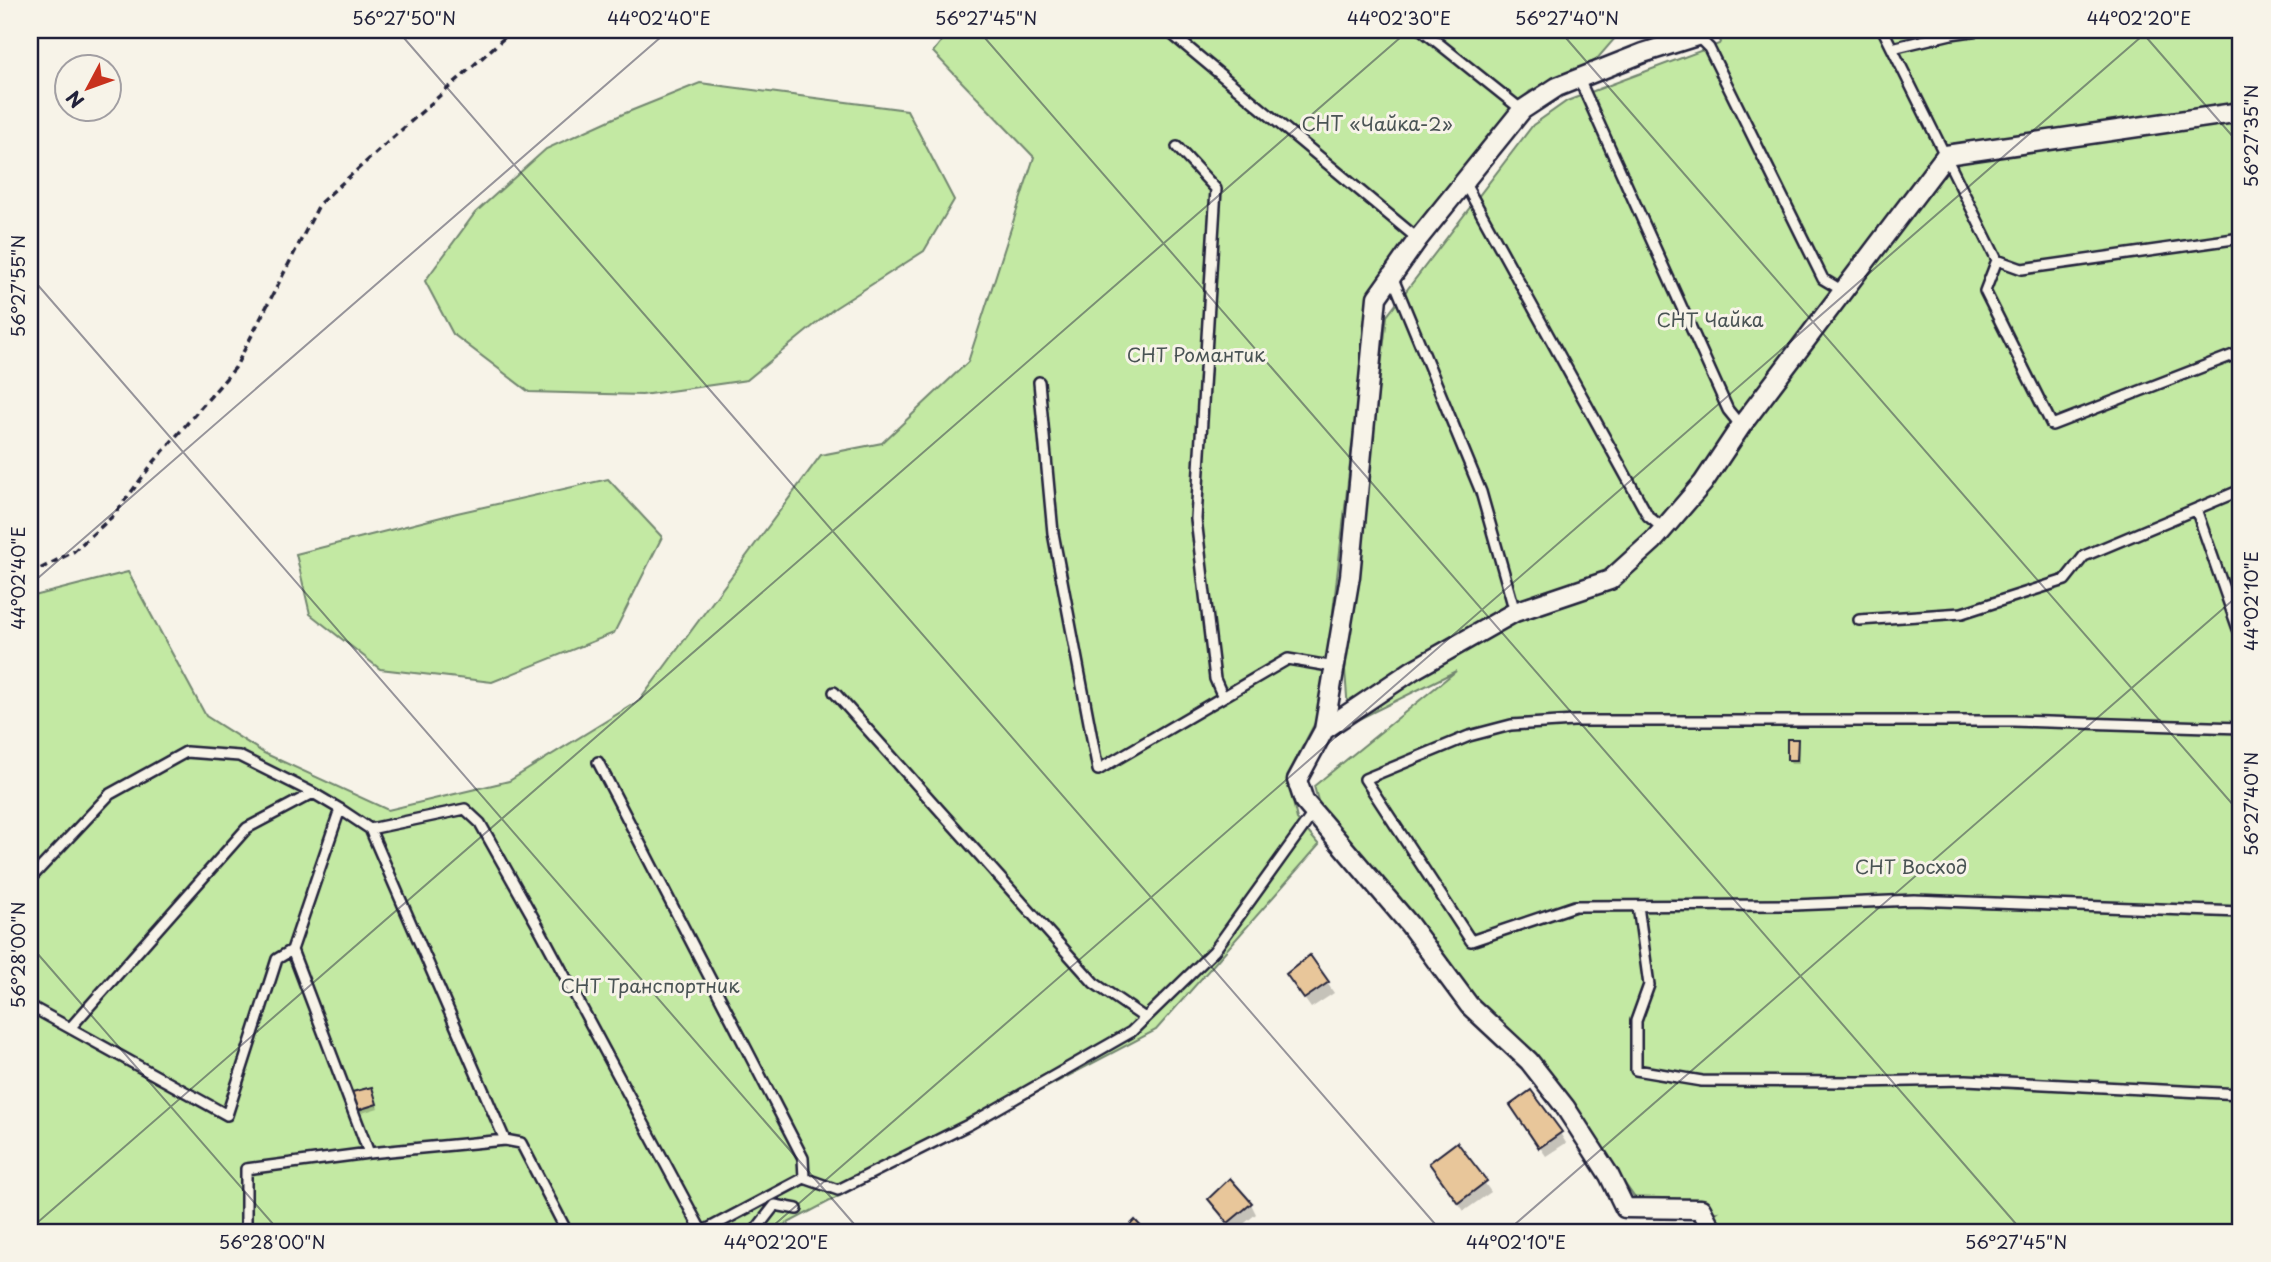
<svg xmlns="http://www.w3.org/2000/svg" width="2271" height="1262" font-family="'Playpen Sans',sans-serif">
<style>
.green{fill:#c3e9a3;stroke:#72866f;stroke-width:2}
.shadow{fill:#0003}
.building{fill:#e8c69a;stroke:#22223b;stroke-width:2}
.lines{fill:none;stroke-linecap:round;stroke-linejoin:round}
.lane-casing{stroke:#22223b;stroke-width:14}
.street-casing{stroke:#22223b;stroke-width:23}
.path{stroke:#22223b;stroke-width:3.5;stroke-dasharray:7 5;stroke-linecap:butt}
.lane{stroke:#f7f3e8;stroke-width:9}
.street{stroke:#f7f3e8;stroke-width:18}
.ticks{fill:none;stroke:#22223b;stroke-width:2;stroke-opacity:0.45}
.labels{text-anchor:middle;stroke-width:6;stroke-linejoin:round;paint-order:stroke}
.park-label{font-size:19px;fill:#4a5455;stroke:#f7f3e8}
.neatline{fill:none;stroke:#22223b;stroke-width:2.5}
.ticks-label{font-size:18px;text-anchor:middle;fill:#22223b}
</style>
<rect width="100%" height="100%" fill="#f7f3e8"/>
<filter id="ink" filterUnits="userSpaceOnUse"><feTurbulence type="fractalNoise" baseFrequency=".0143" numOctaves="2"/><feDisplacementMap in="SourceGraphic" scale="14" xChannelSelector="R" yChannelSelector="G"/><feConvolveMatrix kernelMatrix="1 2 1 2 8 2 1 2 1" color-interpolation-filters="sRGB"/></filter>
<g filter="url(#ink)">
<path class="green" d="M950,30h662l4,7 -26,30 -60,24 -38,40 -122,160 -45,390 -10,42 -28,53 10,43 22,26 -163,185 -385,202h-741v-635l98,-25 78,144 58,37 124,57 121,-29 131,-81 181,-245 61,-12 86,-81 66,-205 -101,-105z
M1727,30h514v1202h-464l-57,-4 -8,-12 5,-4 -19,3 -53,-3 -93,-131 -88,-91 -144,-182 -6,-22 142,-115 -107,53 -4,-54 42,-354 146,-191 34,-24 152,-57z
M700,83l207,27 47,90 -30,51 -89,57 -88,72 -105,15 -113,-3 -76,-58 -28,-53 50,-68 71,-64 77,-35z
M608,479l54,58 -48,96 -122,49 -112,-13 -70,-55 -14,-60 161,-41z"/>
<path class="shadow" d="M1797,741l2,4v19h-8l-3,-5z
M1309,957l25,36 -23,15 -17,-24z
M373,1093l5,15 -16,5 -2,-4z
M1518,1116l42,17 6,10 -20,13z
M1457,1144l34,48 -27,19 -27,-38z
M1210,1199l41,5 5,10 -21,17z"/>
<path class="building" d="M1787,739h11l-1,21h-10z
M1310,955l19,27 -25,17 -18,-25z
M372,1087l5,17 -19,6 -6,-18z
M1531,1090l31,42 -23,16 -29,-43z
M1457,1142l30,39 -29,22 -29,-40z
M1230,1178l22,25 -24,20 -20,-24z
M1135,1220l11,12h-23z"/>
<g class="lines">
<g class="lane-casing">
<path id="lane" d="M1167,30l251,209
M1422,30l100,80
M1883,30l114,230 -12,31 67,134 189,-73
M1697,36l12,12 114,231 20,12
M1892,48l59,-14 28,-4
M1579,79l149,331 13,16
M1177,147l39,42 -20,330 19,160 8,18
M1464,182l184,334 16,13
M1997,260l25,9 219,-31
M1392,276l89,216 34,120
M1039,382l14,151 45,237 190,-111 47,8
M2196,509l45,-19
M1859,620l103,-7 103,-33 19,-24 112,-47 42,120h3
M834,692l260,291 51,35
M2241,728l-228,-7h-439l-63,4 -42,11 -104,43 106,162 104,-35 219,-1 120,-5 327,12
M598,762l205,396 1,20
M370,829l95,-20 15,14 58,103 164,306 102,-54 34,12 132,-66 161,-92 83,-81 100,-139
M30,879l80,-85 76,-42 53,4 74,37
M1638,906l11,79 -13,36v49l66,11 156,1 108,-2 275,14
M30,1006l197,109 50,-156 15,-9
M71,1027l176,-199 66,-35 27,16
M369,1153l-77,-203 48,-141 30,20 135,311 16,3 46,89
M246,1232v-63l123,-16 136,-13
M754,1232l21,-27 22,4"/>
</g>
<g class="street-casing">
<path id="street" d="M1701,30l-4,6 -54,17 -86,34 -35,23 -104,129 -41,58 -27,279 -26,154 -27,50 7,21 105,123 60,81 60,56 36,46 44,68 16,33 76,1 12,23
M1324,730l89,-60 102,-58 95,-32 43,-39 50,-58 38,-57 205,-271 295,-43"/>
</g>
<path class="path" d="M30,574l43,-22 41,-37 39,-52 82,-95 85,-165 193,-173"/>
<use href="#lane" class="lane"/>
<use href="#street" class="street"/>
</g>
</g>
<path class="ticks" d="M397,30l1045,1202M978,30l1045,1202M1559,30l682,784M2140,30l101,116M30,276l831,956M30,585l639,-555M30,945l250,287M30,1229l1379,-1199M766,1232l1383,-1202M1506,1232l735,-639"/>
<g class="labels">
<g class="park-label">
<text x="1377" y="131">СНТ «Чайка-2»</text>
<text x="1710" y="327">СНТ Чайка</text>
<text x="1196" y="362">СНТ Романтик</text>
<text x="1911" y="874">СНТ Восход</text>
<text x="650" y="993">СНТ Транспортник</text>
</g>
</g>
<rect width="2271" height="1262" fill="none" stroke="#f7f3e8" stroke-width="77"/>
<g transform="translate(88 88) rotate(229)"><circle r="33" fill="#f7f3e8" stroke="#a29fa3" stroke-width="2"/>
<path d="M0-5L12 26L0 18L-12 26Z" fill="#c8321e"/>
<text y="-10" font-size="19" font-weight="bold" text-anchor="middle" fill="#22223b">N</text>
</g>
<rect x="38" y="38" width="2194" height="1186" class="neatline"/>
<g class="ticks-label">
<text x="404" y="25">56°27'50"N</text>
<text x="659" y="25">44°02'40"E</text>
<text x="986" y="25">56°27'45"N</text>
<text x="1399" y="25">44°02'30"E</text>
<text x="1567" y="25">56°27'40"N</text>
<text x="2139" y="25">44°02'20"E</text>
<text transform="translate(2252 136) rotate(-90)" y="6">56°27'35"N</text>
<text transform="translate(19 286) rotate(-90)" y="6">56°27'55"N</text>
<text transform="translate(19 578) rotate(-90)" y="6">44°02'40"E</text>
<text transform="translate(2252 601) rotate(-90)" y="6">44°02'10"E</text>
<text transform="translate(2252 804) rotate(-90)" y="6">56°27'40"N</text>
<text transform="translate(19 955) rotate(-90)" y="6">56°28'00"N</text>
<text x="272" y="1249">56°28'00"N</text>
<text x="776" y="1249">44°02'20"E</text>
<text x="1516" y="1249">44°02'10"E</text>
<text x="2016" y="1249">56°27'45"N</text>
</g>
</svg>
